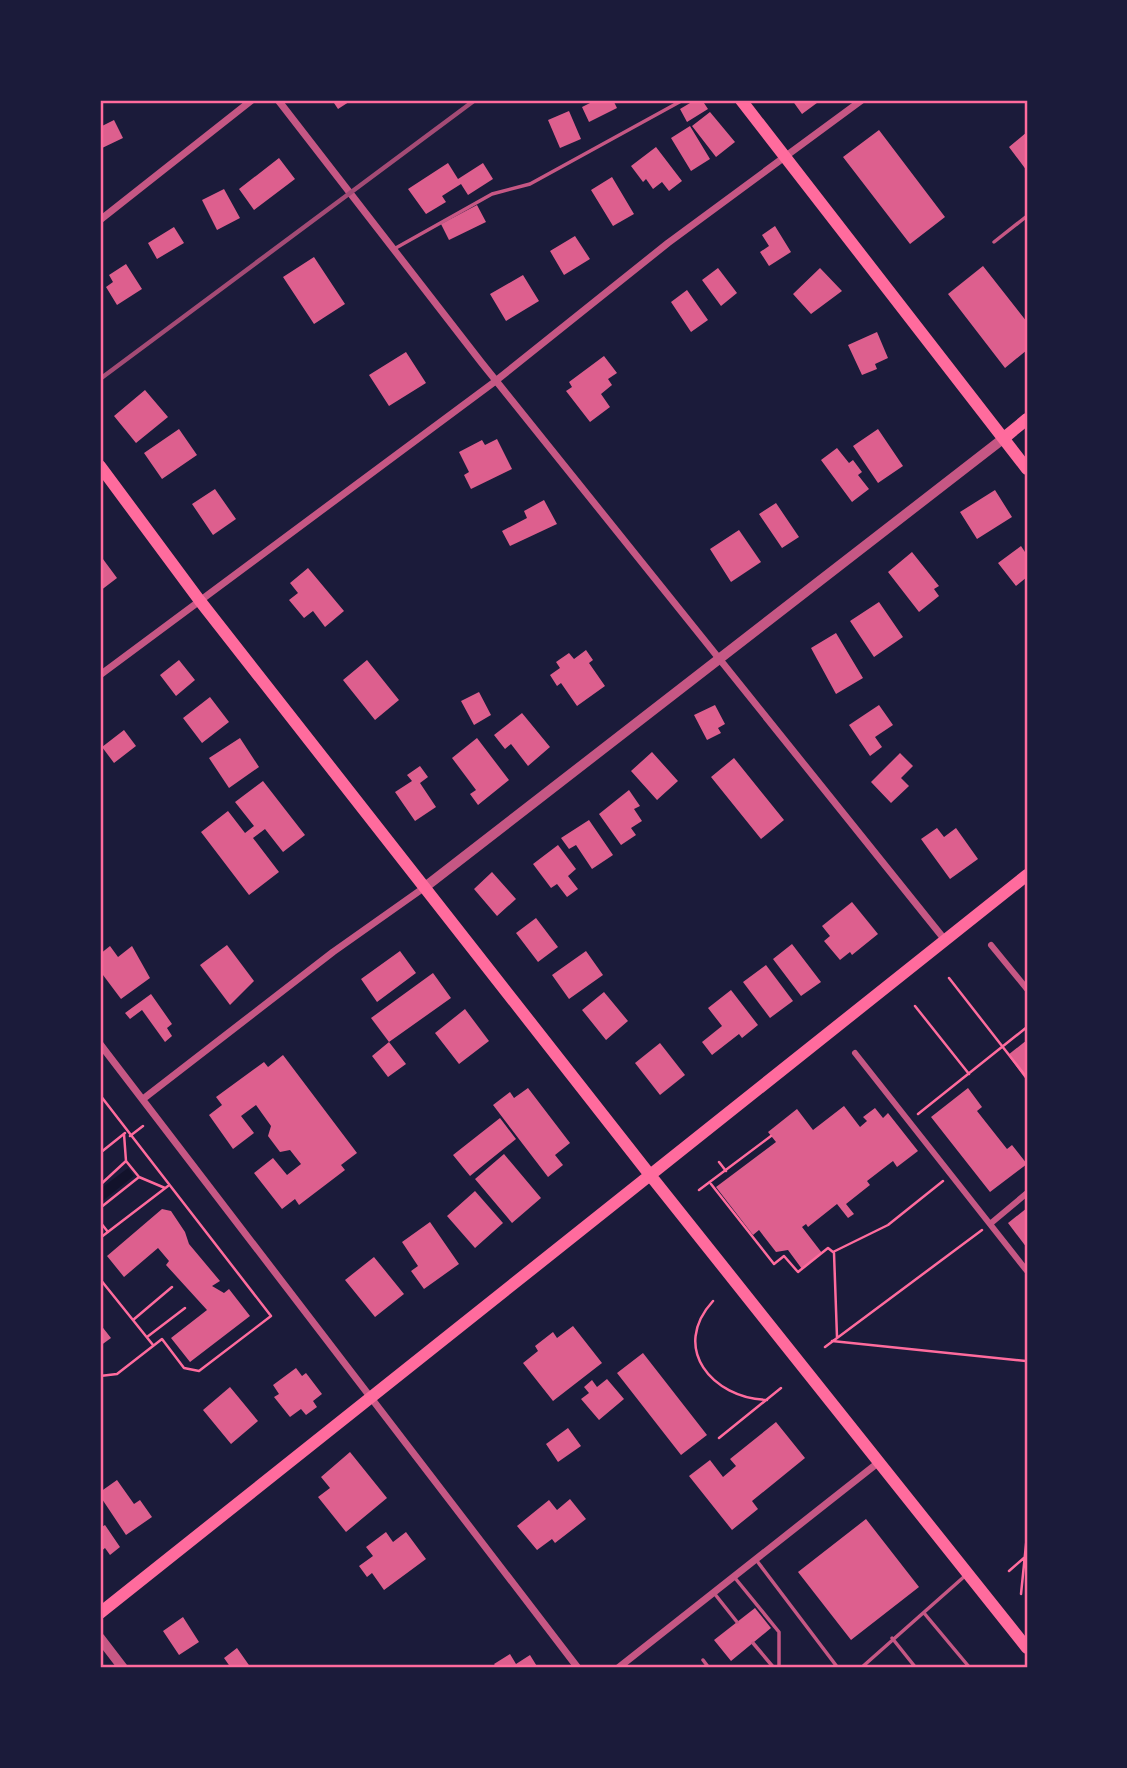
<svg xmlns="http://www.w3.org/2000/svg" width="1127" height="1768" font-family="Karla,sans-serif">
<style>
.water{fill:#12122b}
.building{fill:#dd5f8e}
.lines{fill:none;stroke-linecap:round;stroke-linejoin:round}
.path{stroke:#ff6b9d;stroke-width:2.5}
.service{stroke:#c65784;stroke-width:3.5}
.pedestrian{stroke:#c65784;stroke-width:6}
.minor{stroke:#c65784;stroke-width:7}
.tertiary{stroke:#c65784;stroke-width:10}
.primary{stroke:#ff6b9d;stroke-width:12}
.rail{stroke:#a44b75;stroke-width:4.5}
.neatline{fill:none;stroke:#ff6b9d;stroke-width:2.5}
</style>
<rect width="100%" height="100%" fill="#1b1b3a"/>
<path class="water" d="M128,1168l6,8 -34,27v-14z"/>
<path class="building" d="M332,100h20l-14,9z
M596,100h17l4,8 -28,14 -7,-15z
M695,100h7l6,9 -21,13 -7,-13z
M792,100h29l-19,14z
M569,111l12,28 -21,9 -12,-28z
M710,112l25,30 -19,15 -24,-31z
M114,120l9,18 -23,11v-22z
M690,126l20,33 -19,12 -20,-33z
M879,130l66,87 -35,27 -67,-87z
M1027,132v39l-18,-24z
M656,147l26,34 -13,10 -7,-9 -9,7 -7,-10 -3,3 -12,-16z
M279,158l16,21 -41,31 -15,-21z
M448,163l10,16 25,-16 10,16 -25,16 -7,-11 -19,12 4,6 -20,12 -18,-25z
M612,177l22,37 -21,12 -22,-36z
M224,189l16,29 -23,12 -15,-30z
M477,205l9,17 -37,18 -8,-16z
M775,226l16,26 -22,14 -9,-14 9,-6 -7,-11z
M174,227l10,16 -27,16 -9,-16z
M575,236l15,23 -26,16 -14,-24z
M314,257l31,47 -31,20 -31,-47z
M126,264l16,25 -25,16 -11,-18 7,-5 -4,-7z
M983,266l44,56v28l-22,18 -57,-74z
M718,268l19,25 -16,13 -19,-26z
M820,268l22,23 -31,23 -18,-20z
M523,275l16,26 -33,20 -16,-27z
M687,290l21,30 -17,12 -20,-30z
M877,332l11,26 -13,6 2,5 -15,6 -14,-30z
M406,352l20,31 -37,23 -20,-31z
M604,356l13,17 -9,6 4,6 -11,9 9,13 -20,15 -24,-31 6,-4 -3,-5z
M145,390l23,27 -32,26 -22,-27z
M179,429l18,26 -35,24 -18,-26z
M878,429l25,37 -25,17 -25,-37z
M497,439l15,30 -41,20 -7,-14 5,-3 -10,-20 23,-12 3,5z
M837,448l12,15 4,-3 9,12 -4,3 11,14 -17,13 -31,-42z
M215,489l21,30 -23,16 -21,-31z
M995,490l17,27 -35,22 -17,-27z
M544,500l13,24 -47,22 -8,-15 25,-13 -3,-7z
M776,503l23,34 -17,11 -23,-34z
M739,530l22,32 -30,20 -21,-33z
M1021,546l6,9v22l-11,9 -18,-23z
M912,552l27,34 -5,3 5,7 -20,16 -31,-40z
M100,555l17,23 -17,13z
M308,568l36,43 -19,16 -12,-16 -9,7 -15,-18 9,-7 -8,-10z
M879,602l24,35 -29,20 -24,-36z
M836,633l27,45 -27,16 -25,-46z
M586,650l7,10 -4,3 16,23 -28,20 -16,-23 -4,3 -7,-11 10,-7 -4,-6 13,-9 5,6z
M179,660l16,20 -19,16 -16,-21z
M367,660l32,40 -24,20 -32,-40z
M479,692l12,23 -17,10 -13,-24z
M210,697l19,25 -27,21 -19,-25z
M715,705l10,19 -7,4 3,5 -14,7 -13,-25z
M879,705l14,20 -18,12 7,10 -12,9 -21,-31z
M522,713l28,34 -22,19 -17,-22 -6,5 -11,-14z
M124,730l12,16 -22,17 -12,-16z
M240,738l19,29 -30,21 -20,-30z
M477,738l32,42 -31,25 -8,-11 6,-4 -24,-32z
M652,752l26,29 -21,19 -26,-29z
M900,753l13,13 -12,12 8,8 -18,17 -20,-21z
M734,758l50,62 -23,19 -50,-62z
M420,766l8,11 -8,6 16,24 -21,14 -20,-29 17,-11 -5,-6z
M263,781l42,54 -22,17 -18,-23 -12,9 26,34 -30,23 -48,-63 27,-21 17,22 9,-7 -19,-24z
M629,790l11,16 -6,3 8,12 -11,7 5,7 -15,10 -22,-31z
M589,820l24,35 -21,14 -16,-24 -7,4 -8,-11z
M937,828l7,9 12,-9 22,31 -28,20 -29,-40z
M558,845l18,24 -8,7 10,13 -11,8 -10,-13 -6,4 -18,-24z
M492,872l24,27 -19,17 -23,-27z
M852,902l26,32 -26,21 -2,-3 -10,8 -16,-19 6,-5 -8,-10z
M536,918l22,29 -20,15 -22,-29z
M792,944l29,38 -20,14 -28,-37z
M227,945l27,36 -24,24 -30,-40z
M110,946l8,11 14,-11 18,32 -29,21 -21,-28v-17z
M400,951l16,22 -39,29 -16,-23z
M586,951l17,24 -34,24 -17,-24z
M766,965l27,36 -23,17 -27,-36z
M433,973l18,25 -62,44 -18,-24z
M731,990l27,35 -16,13 -3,-4 -27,21 -10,-13 20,-16 -14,-18z
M604,992l24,29 -22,19 -24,-30z
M151,994l21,30 -5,4 5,8 -7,6 -23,-32 -12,9 -5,-6z
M465,1009l24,32 -30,23 -24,-31z
M1027,1040v41l-19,-26z
M389,1042l17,22 -18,13 -16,-21z
M660,1043l25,32 -25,20 -25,-32z
M283,1055l74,98 -16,12 4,5 -46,35 -4,-6 -13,10 -28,-36 19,-15 14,17 14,-11 -11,-14 -10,2 -12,-16 3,-10 -15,-21 -15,11 13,17 -21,16 -24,-34 13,-10 -6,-8 48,-35 4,5z
M528,1088l42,55 -15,12 8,10 -15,12 -55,-72 17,-13 4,6z
M968,1088l14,19 -5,4 30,38 5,-4 15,19 -37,28 -59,-75z
M844,1106l16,21 7,-6 -4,-4 12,-9 8,10 5,-5 30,38 -21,16 -4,-6 -26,20 3,4 -24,19 8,10 -6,4 -11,-14 -29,23 -2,-3 -4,3 20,26 -20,16 -14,-19 -12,2 -17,-22 -6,5 -37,-48 60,-45 -8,-10 29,-23 16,21z
M500,1118l16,21 -46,37 -17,-21z
M504,1154l37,44 -29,25 -37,-44z
M475,1191l28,32 -28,25 -28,-32z
M1027,1208v40l-19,-25z
M162,1209l9,2 14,21 4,12 31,37 -8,5 12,7 5,-4 21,27 -60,46 -19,-24 36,-28 -41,-45 3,-4 -11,-13 -34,29 -17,-21z
M430,1222l29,42 -35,25 -13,-18 7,-5 -16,-24z
M374,1257l30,37 -29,23 -30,-37z
M100,1324l11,14 -11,8z
M573,1326l29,37 -49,38 -30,-38 15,-12 -3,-5 18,-14 4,6z
M643,1353l64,82 -26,20 -64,-82z
M296,1368l6,8 4,-3 16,21 -9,7 4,6 -11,8 -5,-6 -11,8 -16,-20 5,-3 -6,-9z
M607,1379l17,20 -25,21 -18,-21 8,-6 -5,-6 8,-7 5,7z
M230,1387l28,34 -27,23 -28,-34z
M776,1422l29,36 -53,43 6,8 -26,21 -43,-54 21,-16 13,17 13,-11 -6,-7z
M568,1428l13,18 -23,16 -12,-18z
M350,1452l37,46 -41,34 -28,-35 12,-9 -9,-11z
M117,1480l17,24 6,-4 12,17 -26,18 -26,-39v-4z
M570,1499l16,20 -31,24 -3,-4 -15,11 -20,-24 32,-26 8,10z
M866,1519l53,68 -68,53 -53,-68z
M105,1525l15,22 -10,8 -5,-7 -5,4v-24z
M386,1532l7,10 13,-10 20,27 -42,31 -12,-17 -5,4 -8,-11 14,-10 -7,-9z
M755,1608l16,20 -40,33 -17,-21z
M183,1617l16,25 -20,13 -16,-24z
M237,1648l14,20h-20l-7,-10z
M510,1654l6,10 14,-9 8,13h-41l-3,-4z"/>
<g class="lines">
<path class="path" d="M949,978l78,100
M915,1006l54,68
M100,1095l171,221 -72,55 -15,-3 -22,-29 -45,35 -17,2
M918,1114l109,-87
M130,1136l13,-10
M100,1153l25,-20
M719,1162l7,9
M139,1177l26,11
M711,1184l63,80 10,-8 14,16 30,-24 5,4 55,-27 55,-44
M100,1185l26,-24
M699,1190l72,-54
M100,1208l39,-31 -13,-16 -2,-27
M100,1222l8,10
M100,1238l68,-52
M834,1253l3,84
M100,1279l53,66
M713,1301c-43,47 -1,97 54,99
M133,1320l39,-33
M147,1337l38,-29
M832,1341l194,20
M825,1347l157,-117
M1027,1355v7
M719,1438l62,-50
M1009,1571l16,-14
M1021,1594l6,-59"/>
<path class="service" d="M994,242l33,-26
M394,249l98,-55 38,-10 153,-84
M757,1561l81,107
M735,1578l44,54v36
M714,1593l23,29
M924,1613l46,55
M892,1638l24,30
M753,1643l21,25
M703,1660l6,8
M861,1668l105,-93"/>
<path class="pedestrian" d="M991,945l36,44
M855,1053l172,218
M990,1224l37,-31"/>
<path class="minor" d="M278,100l203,262 464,578
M100,220l152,-120
M100,675l393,-292 175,-140 194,-143
M100,1044l478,624
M143,1099l190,-147 92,-65
M618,1668l261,-206"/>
<path class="tertiary" d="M425,887l579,-449
M100,1638l23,30"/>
<path class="primary" d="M741,100l286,369
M1004,438l23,-19
M100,466l100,135 450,574 377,473
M100,1613l927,-738"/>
<path class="rail" d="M100,379l375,-279"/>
</g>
<rect width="1127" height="1768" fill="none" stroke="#1b1b3a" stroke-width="203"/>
<rect x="102" y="102" width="924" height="1564" class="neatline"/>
</svg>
